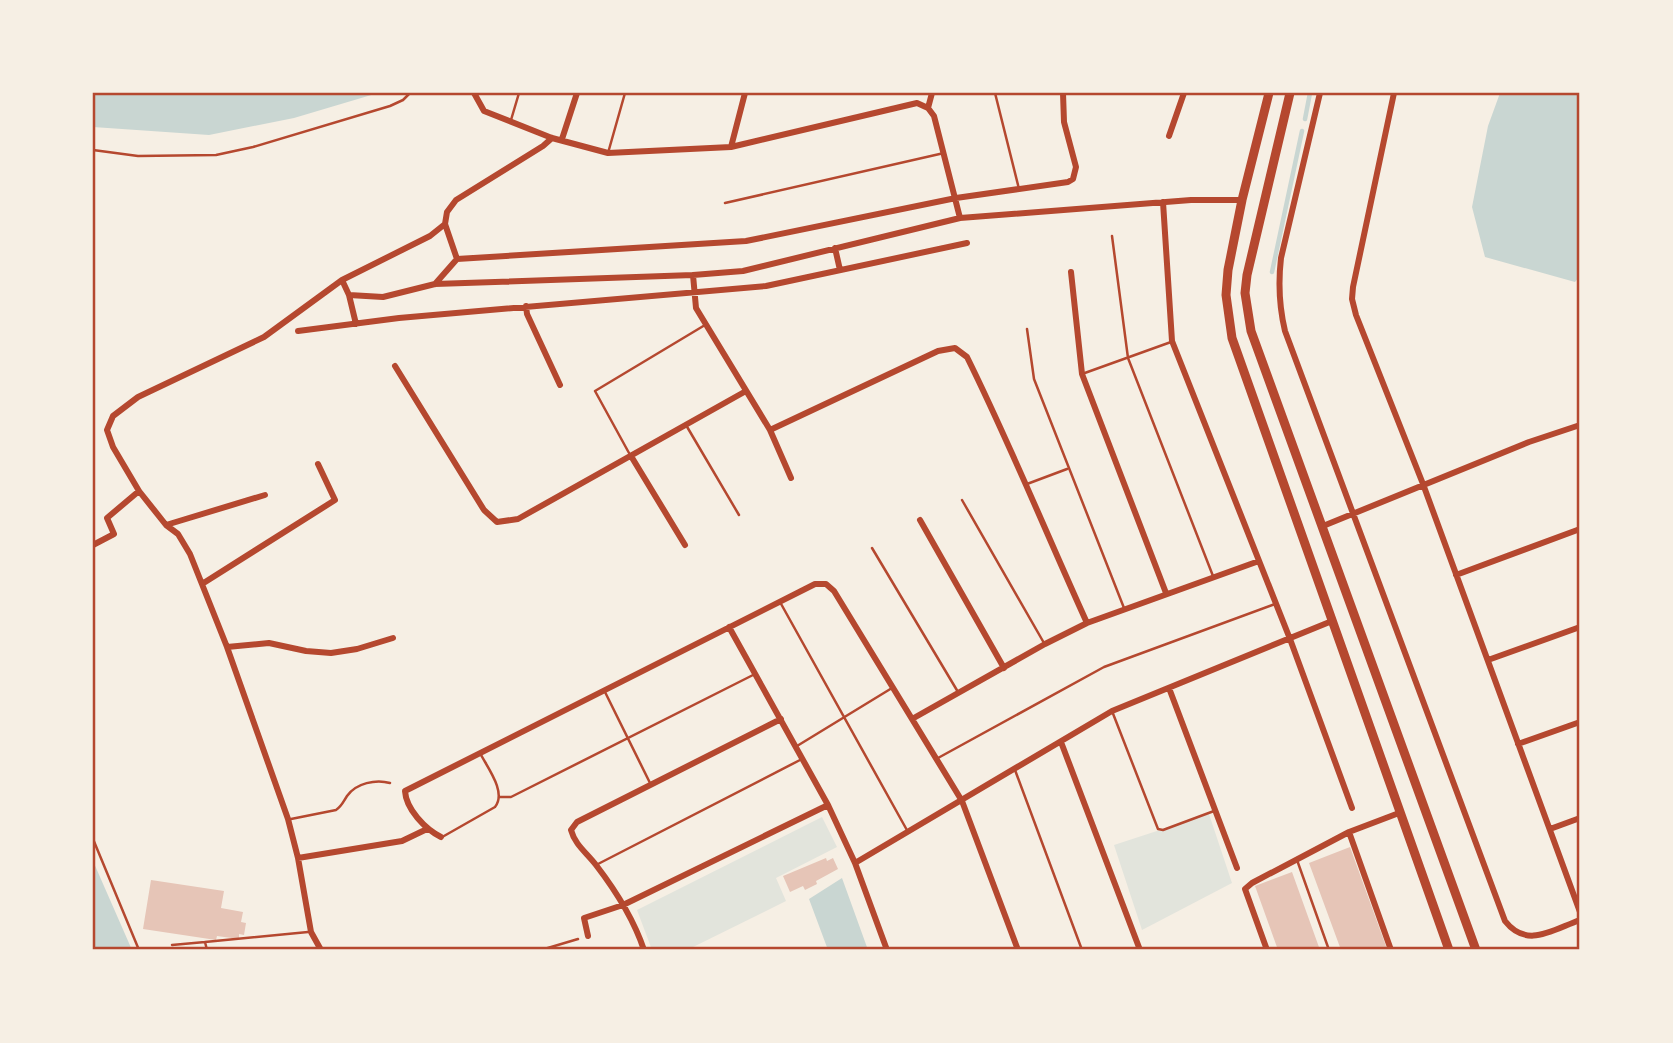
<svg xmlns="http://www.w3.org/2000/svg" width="1673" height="1043" font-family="Mulish,sans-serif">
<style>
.green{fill:#e2e4dc}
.water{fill:#c9d6d2}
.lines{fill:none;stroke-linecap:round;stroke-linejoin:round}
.stream{stroke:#c9d6d2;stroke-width:4.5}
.building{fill:#e6c5b7}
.path{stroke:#b5482f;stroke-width:2.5}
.service{stroke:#b5482f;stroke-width:2.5}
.minor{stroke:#b5482f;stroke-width:6}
.secondary{stroke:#b5482f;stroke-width:9}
.neatline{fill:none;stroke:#b5482f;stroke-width:2.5}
</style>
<rect width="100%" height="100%" fill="#f6efe4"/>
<path class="green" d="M1209,814l23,69 -90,47 -28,-85z
M822,817l15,30 -61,31 10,23 -99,49h-35l-15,-40z"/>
<path class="water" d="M93,93h285l-84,25 -85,17 -116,-8z
M1500,93h80v183l-5,6 -90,-25 -13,-50 16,-81z
M93,861l39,89h-39z
M842,878l26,72h-40l-19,-51z"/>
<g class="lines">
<path class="stream" d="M1305,119l5,-26
M1272,272l30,-141"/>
</g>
<path class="building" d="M1350,847l37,102 -3,1h-43l-32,-87z
M826,858l1,3 6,-3 5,11 -22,12 1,3 -12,6 -2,-4 -13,6 -7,-16z
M1292,872l28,78h-42l-23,-64z
M151,880l73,11 -3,17 22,4 -2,10 5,1 -2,12 -5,-1v5l-22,-3 -1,4 -73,-11z"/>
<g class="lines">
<path class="path" d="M93,150l45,6 78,-1 37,-8 137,-41 13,-6 7,-7
M93,839l46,111
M541,950l37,-11"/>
<path class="service" d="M995,93l24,96
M511,120l8,-27
M608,153l17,-60
M725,203l219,-50
M1112,236l16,122 85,218
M1027,329l7,50 90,229
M1082,374l89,-32
M686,425l53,90
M629,453l-34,-62 110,-66
M1027,484l40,-15
M962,500l82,143
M872,548l86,144
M780,602l128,230
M604,690l47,95
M1112,711l46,118 5,1 51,-19
M797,746l95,-58
M938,758l166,-91 171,-63
M1015,770l67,180
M500,797h11l244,-123
M291,819l45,-9c6,-4 7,-8 11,-14 9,-13 29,-17 43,-13
M444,836l51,-29c12,-15 -8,-40 -15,-54
M1297,860l32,90
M598,864l202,-104
M172,945l33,-3
M207,950l-2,-8 103,-10"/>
<path class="minor" d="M474,93l10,18 68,27 56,15 123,-6 186,-44 11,5
M1320,93l-39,165c-3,26 -2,48 4,73l220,590c22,28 47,9 75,-1
M1394,93l-41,194 -1,12 4,16 67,169 157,428
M928,108l6,8 26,102
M928,108l4,-15
M1169,136l15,-43
M552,138l-9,8 -87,54 -9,12 -2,12 12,35 289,-18 210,-43 112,-16 5,-3 3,-12 -12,-45 -1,-29
M562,139l15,-46
M731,147l14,-54
M1163,202l9,139 118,298 62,169
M835,248l5,22
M1071,272l11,102 84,219
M693,275l3,33 74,122 21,48
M342,280l7,15 34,2 52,-13 258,-9 50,-4 217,-53 231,-18h51
M435,284l22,-25
M349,295l7,29
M526,306l1,8 33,71
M298,331l101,-13 367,-32 201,-43
M395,366l89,144 13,12 21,-3 228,-128
M770,430l168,-79 17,-3 12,9c43,87 80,178 120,266
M631,456l54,89
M920,520l84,148
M166,525l99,-30
M1323,526l206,-84 51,-17
M93,545l21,-11 -7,-16 32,-27
M1456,575l124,-46
M202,584l133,-84 -17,-36
M729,627l99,178 27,58 32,87
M227,647l42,-4 37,8 25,2 26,-4 36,-11
M1488,660l92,-33
M1169,688l68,180
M912,719l133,-75 42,-21 172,-62
M1061,742l79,208
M1518,744l62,-22
M1550,829l30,-11
M1349,832l42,118
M441,837c-16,-8 -35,-28 -36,-46l410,-207h11l8,7 128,210 56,149
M298,858l104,-17 25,-12
M855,863l257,-152 220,-90
M588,936l-4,-18 39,-13 205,-100
M321,950l-10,-18 -13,-74 -10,-39 -61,-172 -37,-93 -12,-20 -12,-9 -27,-34 -26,-44 -6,-17 6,-14 25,-19 126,-60 78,-57 88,-44 15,-12
M644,950c-10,-30 -28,-59 -48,-85 -9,-12 -21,-20 -25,-35l6,-8 204,-103
M1267,950l-22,-61 7,-6 97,-51 50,-19"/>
<path class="secondary" d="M1269,93l-27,107 -14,70 -2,25 6,43 217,612
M1290,93l-43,182 -2,18 6,38 225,619"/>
</g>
<rect width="1673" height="1043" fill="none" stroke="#f6efe4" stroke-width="189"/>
<rect x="94" y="94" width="1484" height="854" class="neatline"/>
</svg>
